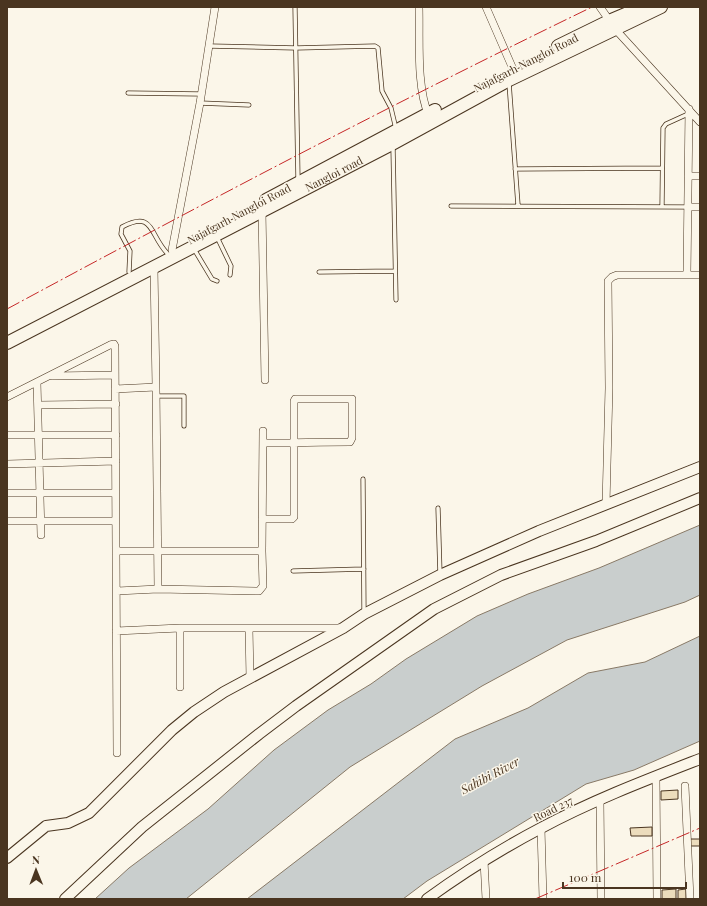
<svg xmlns="http://www.w3.org/2000/svg" width="707" height="906" font-family="'Playfair Display',serif">
<style>
.water{fill:#c9cecd;stroke:#887966}
.building{fill:#ecdcbc;stroke:#4a3520}
.lines{fill:none;stroke-linecap:round;stroke-linejoin:round}
.lane-casing{stroke:#4a3520;stroke-width:5}
.street-casing{stroke:#4a3520;stroke-width:8}
.secondary-casing{stroke:#4a3520;stroke-width:12}
.primary-casing{stroke:#4a3520;stroke-width:14}
.lane{stroke:#fbf6e9;stroke-width:3.5}
.street{stroke:#fbf6e9;stroke-width:7}
.secondary{stroke:#fbf6e9;stroke-width:10}
.primary{stroke:#fbf6e9;stroke-width:12}
.power{stroke:#c62828;stroke-width:1;stroke-dasharray:14 3 2 3;stroke-linecap:butt}
.labels{text-anchor:middle;stroke-width:3;stroke-linejoin:round;paint-order:stroke}
.street-label{font-size:11px;fill:#4a3520;stroke:#fbf6e9}
.water-label{font-size:12px;font-style:italic;fill:#4a3520;stroke:#fbf6e9}
</style>
<rect width="100%" height="100%" fill="#fbf6e9"/>
<path class="water" d="M700,525v70l-15,7 -118,38 -85,46 -132,81 -164,132h-91l34,-31 79,-59 66,-59 54,-40 43,-26 35,-25 71,-43 51,-22 71,-26z
M700,636v105l-66,29 -48,14 -159,97 -24,18h-156l208,-160 73,-31 60,-35 57,-11z"/>
<path class="building" d="M678,790v9l-17,1v-9z
M652,827v9h-21l-1,-8z
M689,839h11v7h-11z
M676,889v10h-14v-9z
M686,889v10h-8v-9z"/>
<g class="lines">
<g class="lane-casing">
<path id="lane" d="M295,7l3,173
M209,46l87,2 79,-2 3,2 4,43 9,17 5,21
M509,83l9,122
M128,93l73,1
M200,103l49,2
M393,147l3,153
M515,169l147,-1
M451,206l237,1
M662,206l1,-78 3,-4 22,-10
M217,237l14,29 -1,9
M194,249l18,30 5,2
M129,272l1,-21 -9,-17 1,-7c32,-17 27,7 45,26
M319,272l76,-1
M156,396h28v30
M363,479l1,134
M438,508l2,66
M293,571l71,-2"/>
</g>
<g class="street-casing">
<path id="street" d="M419,7c1,32 -3,80 10,109
M486,7l27,62
M600,7l16,23 84,92
M688,176h12
M688,207h12
M262,211l3,169
M175,256l-3,-6 28,-147 15,-96
M687,274l2,-165
M52,376l63,-1
M37,382l4,153
M156,387l2,202
M115,389l41,-2 -2,-119
M7,397l103,-52 4,-1 1,2 2,407
M38,405l78,-1
M7,435h109
M7,464l109,-3
M7,493h108
M606,504l3,-116 -1,-107 4,-4 5,-2h83
M262,519h30l2,-2v-116l1,-2h57v39l-2,4c-29,0 -58,1 -87,1
M7,521h108
M116,551h146
M117,591l41,-2 101,2 4,-5 -1,-35 1,-120
M249,628l1,50
M116,631l64,-3h162
M180,687v-59
M656,777l1,122
M685,786l5,113
M600,800l1,99
M541,828l2,71
M484,861l2,38"/>
</g>
<g class="secondary-casing">
<path id="secondary" d="M7,858l39,-32 22,-3 21,-10 83,-83 22,-18 30,-20 119,-64 21,-14 76,-39 99,-44 161,-64
M65,899l77,-72 117,-93 37,-28 138,-97 67,-34 95,-34 104,-43
M427,899c36,-26 74,-50 114,-71 50,-27 105,-48 159,-69"/>
</g>
<g class="primary-casing">
<g id="primary">
<path d="M558,46l51,-25 33,-14"/>
<path d="M266,200l169,-90"/>
<path id="s1" d="M7,343l385,-199 117,-64 152,-73"/>
</g>
</g>
<use href="#lane" class="lane"/>
<use href="#street" class="street"/>
<use href="#secondary" class="secondary"/>
<use href="#primary" class="primary"/>
<path class="power" d="M7,309c193,-104 387,-206 585,-302
M535,899l165,-71"/>
</g>
<g class="labels">
<g class="street-label">
<text transform="translate(526 63) rotate(-27)" y="4">Najafgarh Nangloi Road</text>
<text dy="4" stroke="none"><textPath href="#s1" startOffset="368">Nangloi road</textPath></text>
<text transform="translate(239 214) rotate(-28)" y="4">Najafgarh Nangloi Road</text>
<text transform="translate(553 809) rotate(-26)" y="4">Road 237</text>
</g>
<g class="water-label">
<text transform="translate(490 776) rotate(-28)" y="4">Sahibi River</text>
</g>
</g>
<rect width="707" height="906" fill="none" stroke="#4a3520" stroke-width="16"/>
<g transform="translate(36 870) rotate(359)" stroke="#fbf6e9" stroke-width="3" paint-order="stroke">
<path d="M0-3L7 15L0 10L-7 15Z" fill="#4a3520"/>
<text y="-6" font-size="11" font-weight="bold" text-anchor="middle" fill="#4a3520">N</text>
</g>
<path d="M563 882v6h123v-6" fill="none" stroke="#4a3520" stroke-width="2"/>
<text x="569" y="882" font-size="12" fill="#4a3520" stroke="#fbf6e9" stroke-width="3" paint-order="stroke">100 m</text>
</svg>
